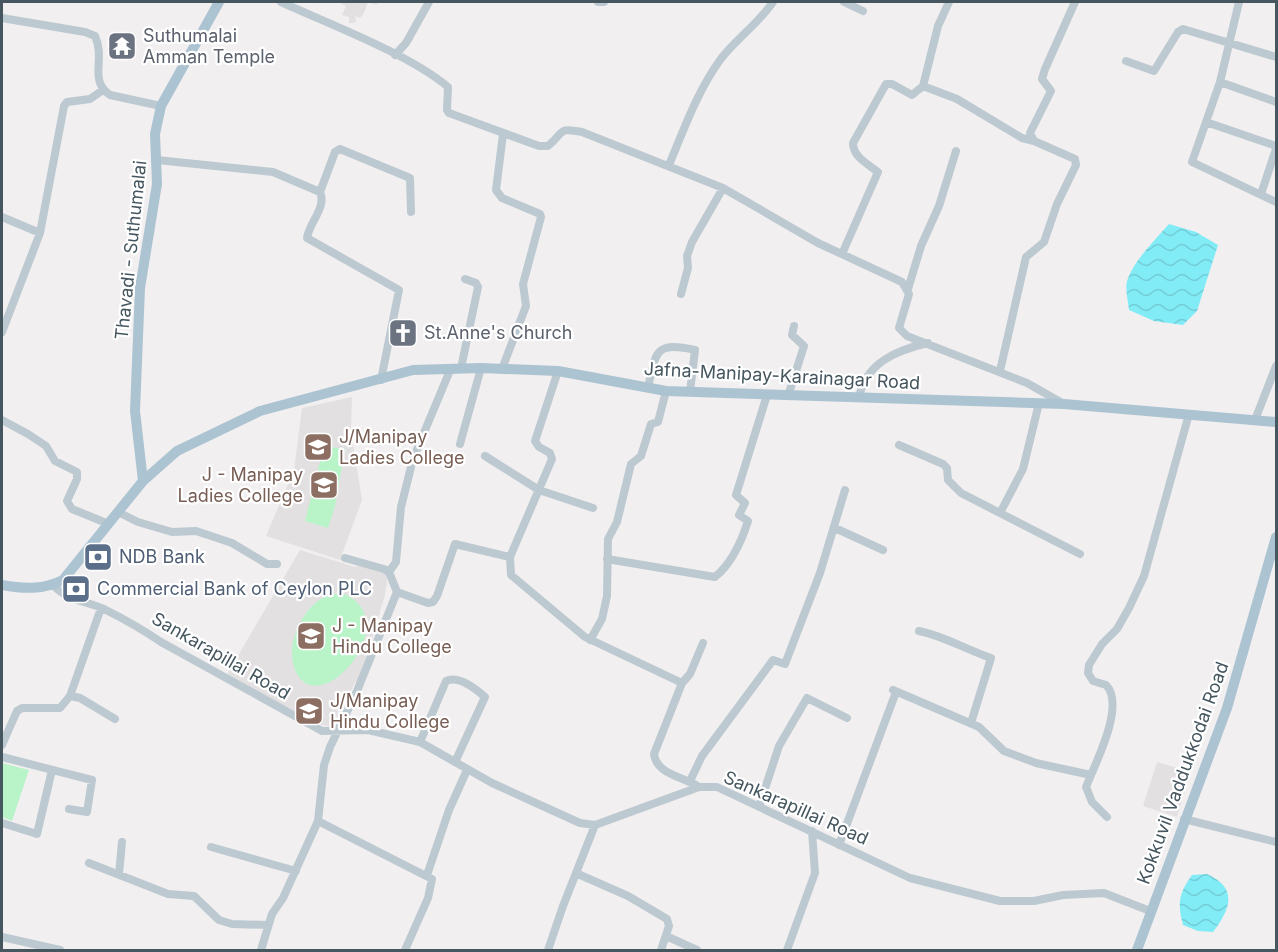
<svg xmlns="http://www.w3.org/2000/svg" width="1278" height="952" font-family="Inter,sans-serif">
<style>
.education{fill:#e3e0e2}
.green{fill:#b9f4c9}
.water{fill:url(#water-waves)}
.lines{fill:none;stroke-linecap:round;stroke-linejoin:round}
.minor{stroke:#bcc9d0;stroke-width:8}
.major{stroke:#acc3d1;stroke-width:10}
.labels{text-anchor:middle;stroke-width:4.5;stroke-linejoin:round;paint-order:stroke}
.worship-label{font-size:18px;fill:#5b616d;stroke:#fff;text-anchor:start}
.street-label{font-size:18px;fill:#45565f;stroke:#fff}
.education-label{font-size:18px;fill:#785e54;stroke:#fff;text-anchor:start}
.service-label{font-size:18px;fill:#4e5e75;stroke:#fff;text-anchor:start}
</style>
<defs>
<pattern id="water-waves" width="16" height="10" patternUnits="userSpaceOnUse" patternTransform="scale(1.5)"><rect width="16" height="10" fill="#82ecf6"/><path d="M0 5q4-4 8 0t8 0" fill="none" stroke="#72ccd5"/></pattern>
</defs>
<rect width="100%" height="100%" fill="#f2eff0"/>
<path class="education" d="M337,2h41l-1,3 -9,-3 -4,11 -4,5 -5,-2 1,6 -4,1h-3v-6l-7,-2 4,-9z
M352,397l-1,35 11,68 -22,60 -74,-24 28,-66 8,-62z
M300,550l55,17 6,-3 27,9 -3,22 -25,84 -6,5 -19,44 -24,-6 -85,-46z
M1157,762l34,10 -14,45 -34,-11z"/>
<path class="green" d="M324,446l21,3 -10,57 -7,22 -23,-7z
M344,594c63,27 -24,128 -48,78 -12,-25 5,-64 30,-76 4,-2 13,-2 18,-2z
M2,763l27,7 -17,51 -10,-4z"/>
<path class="water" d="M1169,224l27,8 22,13 -21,66 -14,14 -29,-4 -25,-11c-1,-9 -4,-21 -2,-29 7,-21 28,-41 42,-57z
M1207,874c32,14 23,36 6,58l-15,-1 -15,-6c-6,-22 -4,-32 9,-50z"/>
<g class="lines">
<path class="minor" d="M281,2c48,22 128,52 167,85l-1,23 2,3 90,33h9c17,-14 9,-19 34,-14l141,56 95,55 84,39 7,12 -10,34 8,8 120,47 37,21
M598,2h6
M844,2l19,9
M1239,2l-19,80 -28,80 84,40
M2,18l83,14 10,4c11,24 -7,44 15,59l51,11
M395,55l11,-12 23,-41
M1126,61l28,10 24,-39 5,-3 93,28
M1220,82l56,20
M923,86l34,13 65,39 12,3
M1206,122l70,24
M157,160l116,12 47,20c7,15 -11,31 -13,46l92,52 -18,90
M669,165c15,-36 28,-73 51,-105 16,-21 38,-36 53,-58
M320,192l15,-40 5,-3 70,29 1,34
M1261,194l15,-45
M2,217l38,16
M842,254l36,-82c-10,-8 -25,-15 -25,-29l33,-59h6l20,11 11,-9 15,-60 11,-24
M908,289l13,-43 18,-40 17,-55
M681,294l7,-26 -1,-12 5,-14 31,-54
M2,332l38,-99 24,-127 3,-4 23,-3 13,-9
M461,368l17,-81 -2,-4 -11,-4
M502,369l24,-63 -3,-22 18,-67 -1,-3 -38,-16 -6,-8 7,-56
M558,371l-23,70 4,6 11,6 2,6 -42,98 1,18 74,62 97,46 -28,71c2,20 30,23 45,33
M1000,371l26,-114 18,-15 13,-38 19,-39 -1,-6 -41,-18 -4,-8 21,-42 -9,-12 3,-10 30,-67
M648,388c8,-37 7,-47 47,-38l-5,42
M788,396l16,-50 -12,-11 2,-9
M859,398c6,-35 38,-48 69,-55
M2,420l26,14 18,12 9,15 22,11v7l-10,22 5,8 37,15
M1255,420l21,-54
M460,444l21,-76
M899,445l44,19 4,4 1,12 13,13 119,61
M485,456l54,34 54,18
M118,512l20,10 34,10 24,-1 36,12 35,21h10
M1000,513l23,-44 16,-66
M835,528l48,22
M345,558l39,11 5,3 8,20 31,11 5,-1 4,-6 18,-52 55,13
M607,559l108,18c16,-13 27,-37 33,-56l-9,-6 6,-12 -9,-8 31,-100
M389,572l7,-10 5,-55 12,-48 38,-91
M53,585c13,15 33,16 51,24 20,10 38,20 57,33l161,89 46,-1 52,12 72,41 88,40 15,2 104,-38h18l193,91 90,23h34l29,-6 41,-2 46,18
M919,631c25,5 48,19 72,27l-20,65
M590,640l12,-21 5,-23 1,-57 9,-17 14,-58 10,-8 10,-32 7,-2 8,-31
M682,683l8,-9 13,-31
M893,690l86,37 25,24 32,12 55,12
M70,696l10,2 35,21
M420,742l26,-61c12,-6 30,8 39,16l-30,65
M2,745l15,-34 5,-3h38l10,-12 31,-88
M2,757l90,23 -5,32 -18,-3
M690,781l12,-25 71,-96 12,4 35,-91 25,-83
M759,807l20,-61 28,-48 40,20
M1107,817l-15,-15 -6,-15c9,-23 40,-82 20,-102l-13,-4 -5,-8 1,-8 13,-21 15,-15 12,-21 15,-32 45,-162
M1184,819l92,23
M318,821l114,58 -4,19 -23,52
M2,823l35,11 15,-64
M839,845l57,-153
M211,847l85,24
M89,863l79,31 26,2 25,24 13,4 36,1
M119,874l3,-32
M578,874l50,22 39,23 2,7 -8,24
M427,875l22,-65 18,-40
M666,936l31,14
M2,937l58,13
M261,950l11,-36 11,-16 35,-77 6,-56 6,-18 27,-56 40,-99
M548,950l15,-44 32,-81
M787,950l28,-77 -3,-42"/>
<path class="major" d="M143,481l-8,-70 5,-123 17,-104 -2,-50 6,-28 58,-104
M2,585c22,4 41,5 61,-5l80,-99 34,-30 83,-40 153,-41 68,-2 77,3 108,20 398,13 212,18
M1137,950l90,-242 49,-171"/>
</g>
<defs>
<g id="temple-square" transform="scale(1.5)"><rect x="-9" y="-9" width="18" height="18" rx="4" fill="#6b7280" stroke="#fff"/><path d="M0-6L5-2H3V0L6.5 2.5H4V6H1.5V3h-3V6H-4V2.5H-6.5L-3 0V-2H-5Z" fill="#fff"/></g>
<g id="church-square" transform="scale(1.5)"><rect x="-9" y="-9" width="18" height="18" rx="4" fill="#6b7280" stroke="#fff"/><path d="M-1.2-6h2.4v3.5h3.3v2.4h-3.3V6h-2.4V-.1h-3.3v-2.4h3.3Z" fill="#fff"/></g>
<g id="school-square" transform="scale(1.5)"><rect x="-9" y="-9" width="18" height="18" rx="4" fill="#8d6e63" stroke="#fff"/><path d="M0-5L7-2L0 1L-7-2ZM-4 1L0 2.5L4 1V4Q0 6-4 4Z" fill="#fff"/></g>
<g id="bank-square" transform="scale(1.5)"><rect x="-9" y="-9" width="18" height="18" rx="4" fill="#5c6f8a" stroke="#fff"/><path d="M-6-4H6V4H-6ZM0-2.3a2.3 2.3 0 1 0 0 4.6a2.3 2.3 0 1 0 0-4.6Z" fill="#fff"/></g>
</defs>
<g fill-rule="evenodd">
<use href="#temple-square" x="122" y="46"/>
<use href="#church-square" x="403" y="333"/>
<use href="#school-square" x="318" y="447"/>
<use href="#school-square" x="324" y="485"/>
<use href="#bank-square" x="98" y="557"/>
<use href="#bank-square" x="76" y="589"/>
<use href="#school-square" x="311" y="636"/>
<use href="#school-square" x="309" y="711"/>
</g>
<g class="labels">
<g class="worship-label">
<text x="143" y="42">Suthumalai<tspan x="143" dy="21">Amman Temple</tspan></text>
<text x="424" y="339">St.Anne's Church</text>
</g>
<g class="street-label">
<text transform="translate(131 250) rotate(-84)" y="6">Thavadi - Suthumalai</text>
<text transform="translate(782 376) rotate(3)" y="6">Jafna-Manipay-Karainagar Road</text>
<text transform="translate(221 656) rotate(30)" y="6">Sankarapillai Road</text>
<text transform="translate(1183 773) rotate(-70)" y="6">Kokkuvil Vaddukkodai Road</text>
<text transform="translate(796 808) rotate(24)" y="6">Sankarapillai Road</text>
</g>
<g class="education-label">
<text x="339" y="443">J/Manipay<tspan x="339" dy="21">Ladies College</tspan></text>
<text x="303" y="481" text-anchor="end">J - Manipay<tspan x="303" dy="21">Ladies College</tspan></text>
<text x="332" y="632">J - Manipay<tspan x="332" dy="21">Hindu College</tspan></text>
<text x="330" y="707">J/Manipay<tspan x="330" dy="21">Hindu College</tspan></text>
</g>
<g class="service-label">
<text x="119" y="563">NDB Bank</text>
<text x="97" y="595">Commercial Bank of Ceylon PLC</text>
</g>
</g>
<rect width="1278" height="952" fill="none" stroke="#45565f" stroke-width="6"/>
</svg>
